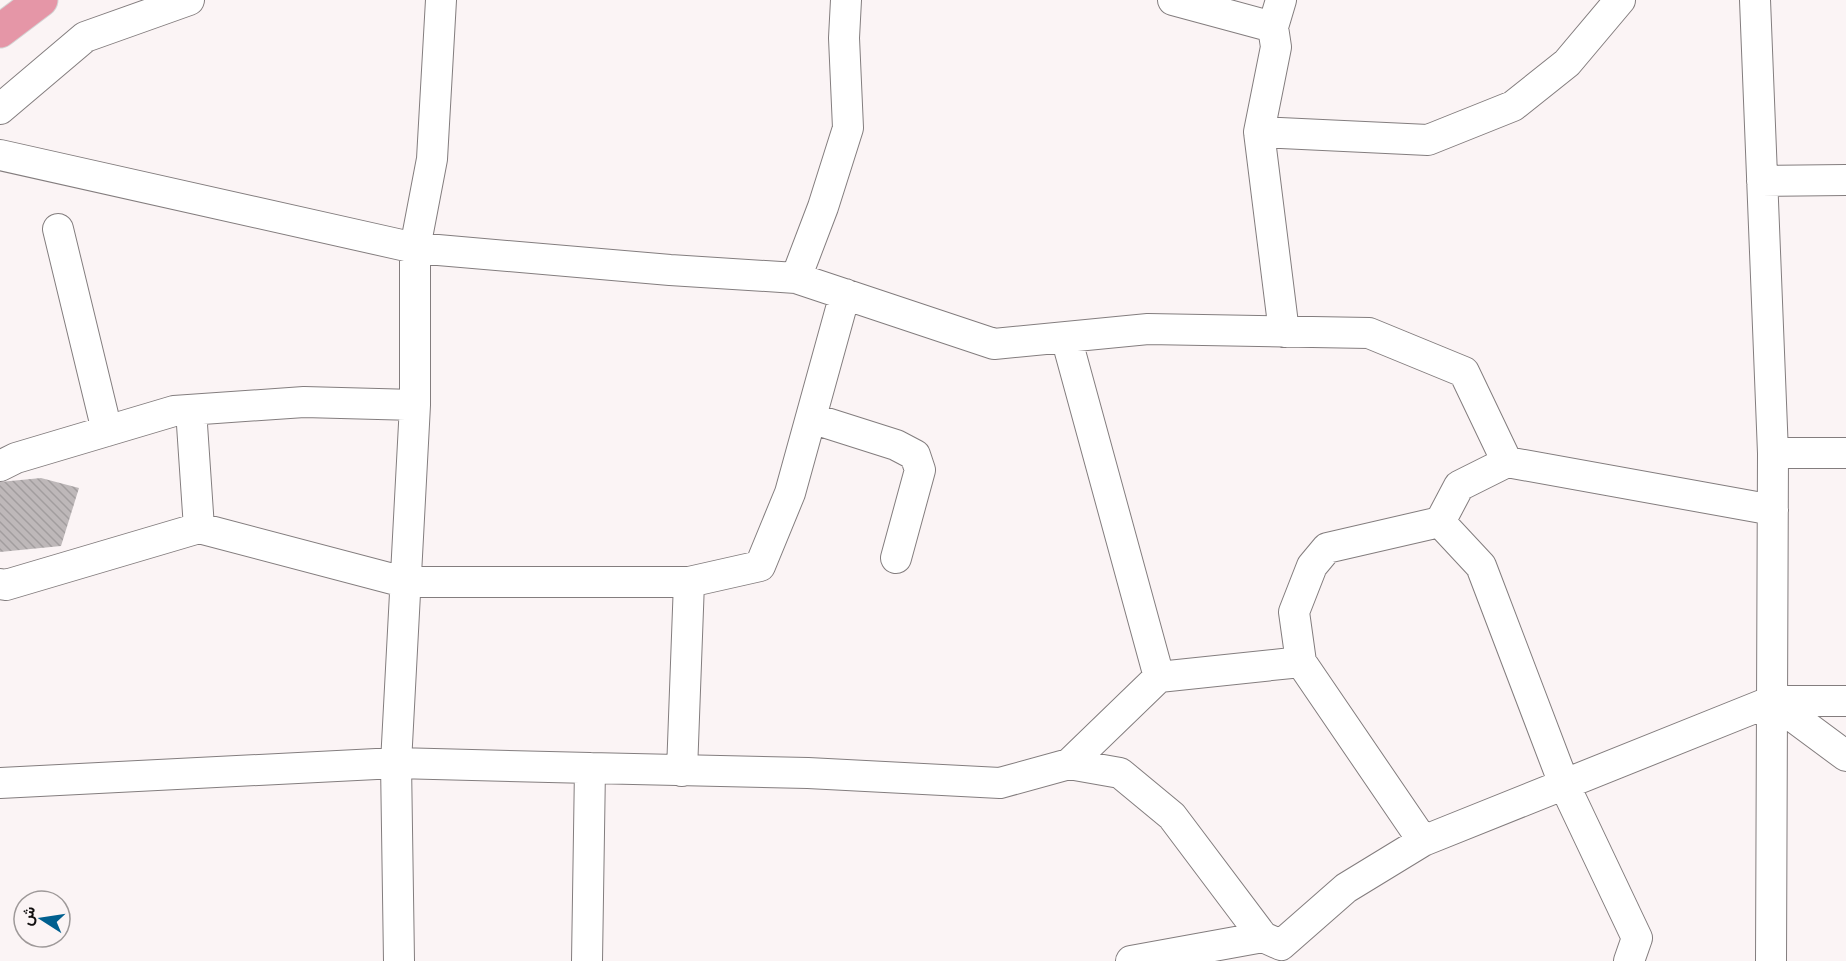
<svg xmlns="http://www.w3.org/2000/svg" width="1846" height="961" font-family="'PT Sans Narrow',Vazirmatn,sans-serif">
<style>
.building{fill:url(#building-back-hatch)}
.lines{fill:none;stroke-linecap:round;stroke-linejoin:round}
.minor-casing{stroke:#837d7e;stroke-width:32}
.highway-casing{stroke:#d4d4d4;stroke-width:35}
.minor{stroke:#fff;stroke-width:30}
.highway{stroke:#e596a7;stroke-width:33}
</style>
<defs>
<pattern id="building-back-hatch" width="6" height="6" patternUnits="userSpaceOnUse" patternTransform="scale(1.5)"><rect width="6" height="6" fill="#beb8b9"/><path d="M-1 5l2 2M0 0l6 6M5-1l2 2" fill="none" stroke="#a29d9e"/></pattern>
</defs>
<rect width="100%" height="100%" fill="#fbf4f5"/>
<path class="building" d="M41,478l38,10 -18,58 -61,6v-70z"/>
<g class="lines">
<g class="minor-casing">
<path id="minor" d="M1173,0l100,27 3,20 -17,85 25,200
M1755,0l18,453 -2,508
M1273,27l8,-27
M0,109l85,-72 104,-37
M1259,132l169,8 85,-34 54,-43 53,-63
M0,155l415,93 255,22 126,8 198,66 154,-15 221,4 95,39 43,90 266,48
M1762,181l84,-1
M58,229l49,202
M796,278l27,-71 25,-79 -4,-90 2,-38
M1066,337l93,340
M191,410l8,118
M811,418l85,27 19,10 5,15 -24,88
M1773,453h73
M0,466l16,-8 158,-47 130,-9 111,3
M1440,522l41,44 83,218 73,154 -8,23
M689,582l71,-16 30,-73 55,-199
M0,584l6,1 193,-57 205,54h285l-7,189
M1301,662l-7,-50 18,-46 15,-18 113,-26 19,-36 48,-24
M1846,701h-74l74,55
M0,783l396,-20 194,5
M1263,937l-91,-121 -52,-43 -51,-9 90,-87 142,-15 122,179
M399,961l-3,-198 19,-358v-157l17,-89 9,-159
M587,961l3,-193 218,5 192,10 69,-19
M1131,961l132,-24 18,8 65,-57 77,-47 349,-140"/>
</g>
<g class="highway-casing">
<path id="highway" d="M0,31l41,-31"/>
</g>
<use href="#minor" class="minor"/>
<use href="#highway" class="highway"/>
</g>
<g transform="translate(42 919) rotate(282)"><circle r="28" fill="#fbf4f5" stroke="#9e9999" stroke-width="1.5"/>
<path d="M0-4.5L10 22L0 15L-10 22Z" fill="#005f8f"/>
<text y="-9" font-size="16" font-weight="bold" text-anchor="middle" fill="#121010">ش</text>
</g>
</svg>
